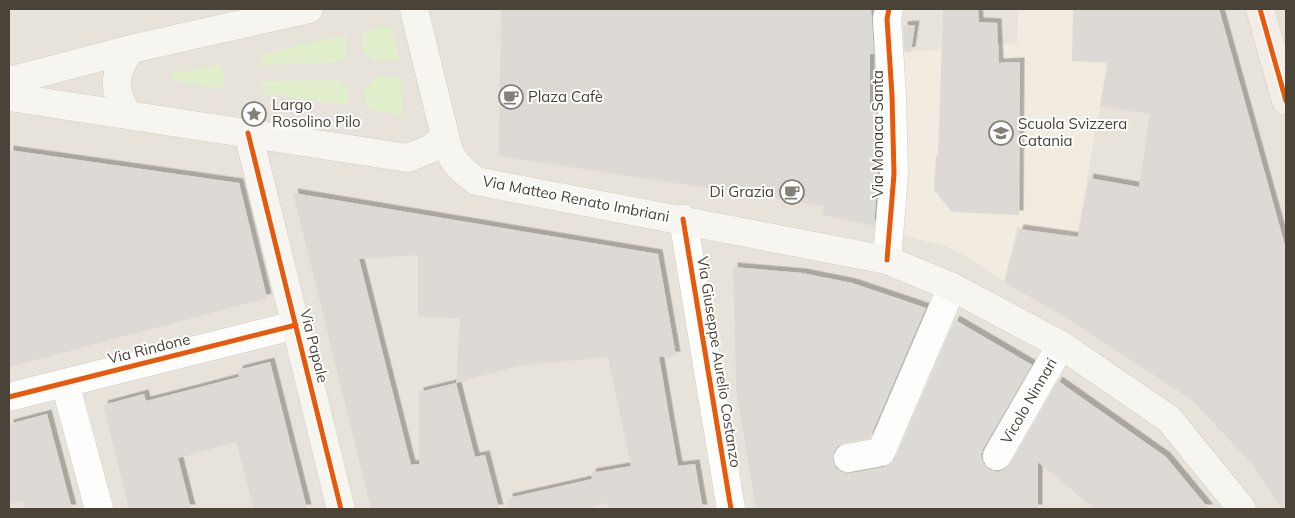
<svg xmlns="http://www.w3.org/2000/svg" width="1295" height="518" font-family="Mulish,sans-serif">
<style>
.residential{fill:#e7e3da}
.education{fill:#f1ecdf}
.green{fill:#e0eecc}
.building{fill:#dddad5;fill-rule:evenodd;filter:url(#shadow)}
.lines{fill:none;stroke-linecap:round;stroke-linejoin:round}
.street-casing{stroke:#d1cfca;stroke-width:29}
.secondary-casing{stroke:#d3cec3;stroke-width:29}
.primary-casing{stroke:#d6cdba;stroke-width:29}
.street{stroke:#fdfdfc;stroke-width:28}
.secondary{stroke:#f7f5f0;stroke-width:28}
.primary{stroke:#f2eee5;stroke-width:28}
.cycleway-casing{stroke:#fff;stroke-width:8}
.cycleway{stroke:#e8590c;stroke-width:5}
.labels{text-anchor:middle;stroke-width:4;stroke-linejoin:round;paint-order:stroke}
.poi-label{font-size:15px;fill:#4a4337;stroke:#fff;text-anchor:start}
.street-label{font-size:15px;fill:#4a4337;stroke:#fff}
</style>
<defs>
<filter id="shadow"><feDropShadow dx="4.5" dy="-4.5" stdDeviation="0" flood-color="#0004"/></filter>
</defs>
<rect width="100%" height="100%" fill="#f3f1ed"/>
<path class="residential" d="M9,9h1277v500h-1277z"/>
<path class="education" d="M1018,9h88l-1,67 -28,161 -60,-10 -13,55 -41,-28 -19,-8 -43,-11 6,-75 -3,-108 113,-9z"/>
<path class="green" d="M386,26l4,1 2,3 8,30 -26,1 -11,-9 -1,-20z
M346,35l1,19 -9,9 -77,2v-11z
M221,64l3,10 -1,12 -4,3 -48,-9v-6z
M375,77h26l2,38 -37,-6 -1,-20z
M339,80l9,9v16l-86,-12 -1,-12z"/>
<path class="building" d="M501,9h370l3,45h-4v51h7l1,69 -4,52 -52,-11 3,-9 -326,-50z
M943,9h35l1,13 18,1 2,40 21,-1 -1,153 -67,-3 -18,-22 2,-34h2z
M1073,9h146l67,240v260h-4l-30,-45 -60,-64 -132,-86 -56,-32 15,-53 59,8 11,-59 50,9 11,-73 -50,-8 8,-43 -36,-2z
M915,25l-4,26 -6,1 -2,-26z
M9,150l230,33 28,115 -258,69z
M293,193l365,61 18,102 -17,1 12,70 7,39 17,-2 8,45h-95l-1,-6 -27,6h-71l-1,-11 84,-19 -1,-6 40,-7 -23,-109 -90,9 -62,17 19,74 10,-2 14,54h-128zM418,255v62l42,1 -4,65 -37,9v72l-8,1 -52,-206z
M733,267l69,6 50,10 74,25 -56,130 -25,5 -7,3 -4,6 -1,9 3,7 6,4 9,1 33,-6 11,-8 60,-139 77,45 -49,84 -2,7 3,8 5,5 9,3 7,-3 5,-5 48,-83 108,76 43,52h-114l-57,-47v47h-282l-20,-120z
M270,362l37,147h-53l-18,-67 -58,16 13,51h-62l-26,-104 41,-11 2,7 47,-12 46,-12 -1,-7z
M47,414l25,95h-47l-2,-8 -14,3v-80z"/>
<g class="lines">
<g class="street-casing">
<path id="street" d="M683,219l48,290
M887,260l7,-86 -2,-79 -5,-76 2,-10
M65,383l34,126
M9,397l287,-72
M997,456l64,-111
M848,458l33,-6 71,-165"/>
</g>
<g class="secondary-casing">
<path id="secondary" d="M9,81l122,-32 178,-40
M9,97l399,61 22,-9 15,-13 -31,-127
M128,115c-16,-26 -15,-41 3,-66
M248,133l93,376
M445,136c5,24 12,30 31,45l411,79 65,27 109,58 108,74 73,90"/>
</g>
<g class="primary-casing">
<path id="primary" d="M1260,9l26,92"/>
</g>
<use href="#street" class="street"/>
<use href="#secondary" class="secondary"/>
<use href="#primary" class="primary"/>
<g class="cycleway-casing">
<path id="cycleway" d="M1260,9l26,92
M248,133l93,376
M683,219l48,290
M887,260l7,-86 -2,-79 -5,-76 2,-10
M9,397l287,-72"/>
</g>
<use href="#cycleway" class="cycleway"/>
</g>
<defs>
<g id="cafe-ring" transform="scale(1.25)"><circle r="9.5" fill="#fff" stroke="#858077" stroke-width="1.5"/><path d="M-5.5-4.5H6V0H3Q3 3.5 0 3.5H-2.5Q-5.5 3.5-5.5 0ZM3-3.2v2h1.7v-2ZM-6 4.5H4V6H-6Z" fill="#858077"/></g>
<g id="sight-ring" transform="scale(1.25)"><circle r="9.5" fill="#fff" stroke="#858077" stroke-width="1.5"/><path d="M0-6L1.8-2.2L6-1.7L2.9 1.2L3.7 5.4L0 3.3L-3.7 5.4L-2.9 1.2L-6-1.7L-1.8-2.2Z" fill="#858077"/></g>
<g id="school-ring" transform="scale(1.25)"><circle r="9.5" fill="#fff" stroke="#858077" stroke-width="1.5"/><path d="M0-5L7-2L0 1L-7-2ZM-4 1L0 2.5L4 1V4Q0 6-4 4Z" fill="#858077"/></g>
</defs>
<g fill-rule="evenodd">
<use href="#cafe-ring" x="511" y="97"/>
<use href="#sight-ring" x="254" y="114"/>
<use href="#school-ring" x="1001" y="133"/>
<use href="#cafe-ring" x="792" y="192"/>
</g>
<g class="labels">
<g class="poi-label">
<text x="528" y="102">Plaza Cafè</text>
<text x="272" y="110">Largo<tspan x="272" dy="17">Rosolino Pilo</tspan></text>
<text x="1018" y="129">Scuola Svizzera<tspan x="1018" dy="17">Catania</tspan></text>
<text x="774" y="197" text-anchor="end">Di Grazia</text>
</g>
<g class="street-label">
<text transform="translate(878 134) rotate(-90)" y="5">Via Monaca Santa</text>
<text transform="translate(576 199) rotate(11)" y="5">Via Matteo Renato Imbriani</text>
<text transform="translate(314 346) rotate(76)" y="5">Via Papale</text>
<text transform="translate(149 349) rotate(-14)" y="5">Via Rindone</text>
<text transform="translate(719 362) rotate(81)" y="5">Via Giuseppe Aurelio Costanzo</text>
<text transform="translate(1029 401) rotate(-60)" y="5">Vicolo Ninnari</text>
</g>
</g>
<rect width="1295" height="518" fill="none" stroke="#4a4337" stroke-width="20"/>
</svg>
